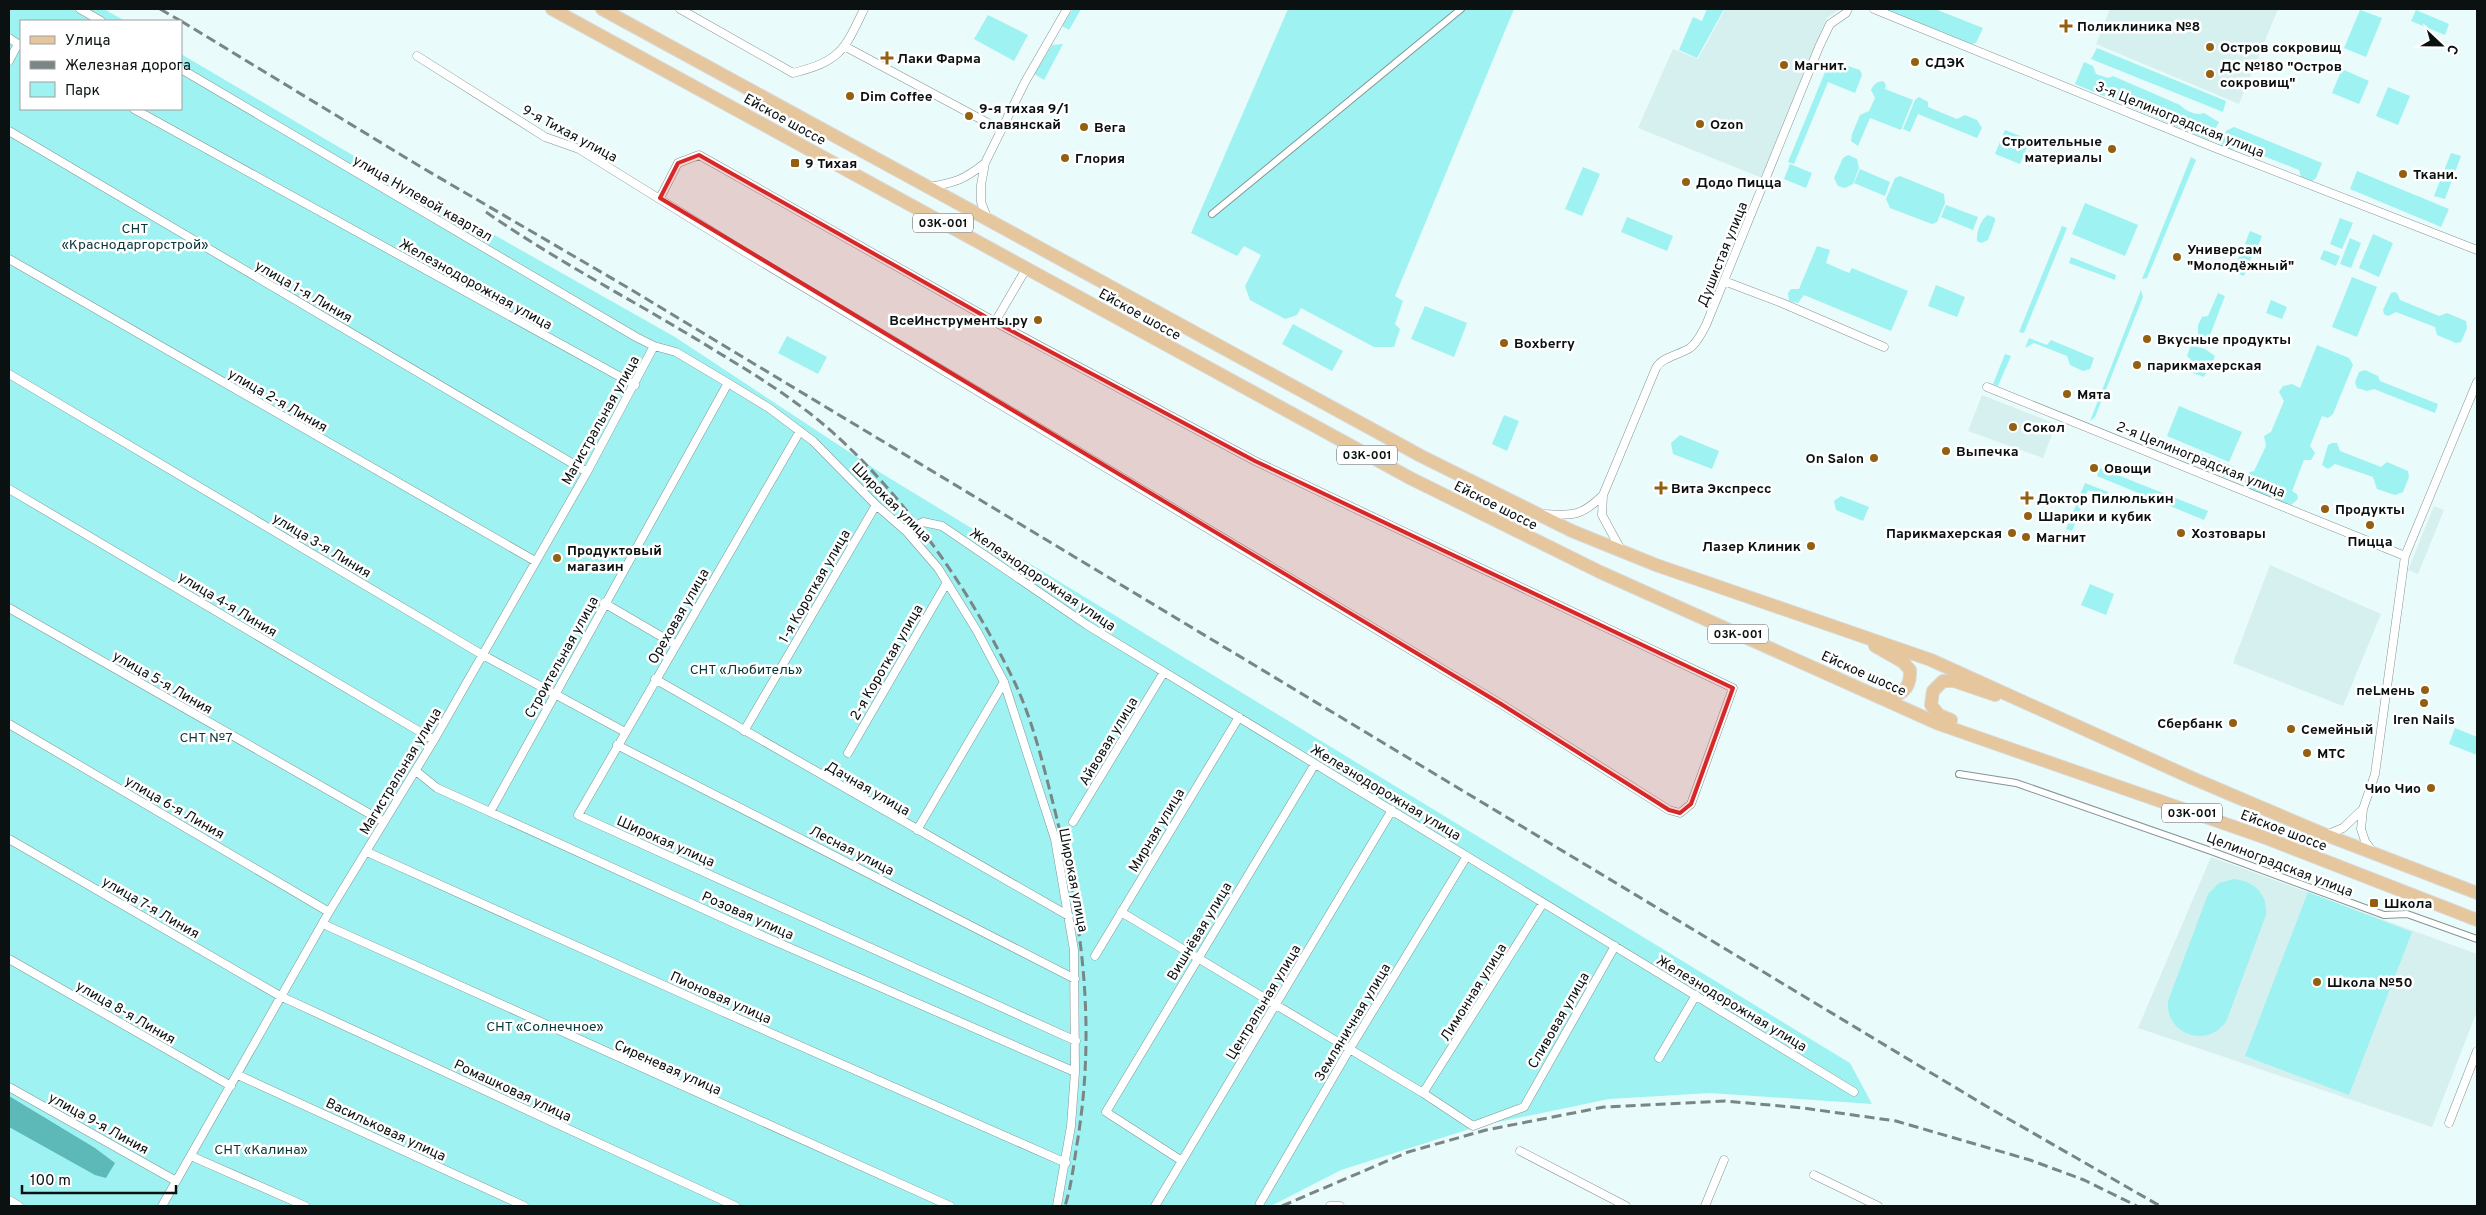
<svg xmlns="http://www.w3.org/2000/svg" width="2486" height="1215" font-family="Overpass,sans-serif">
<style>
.built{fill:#d6f0ef}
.green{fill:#9ef2f2}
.water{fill:#5db8b8}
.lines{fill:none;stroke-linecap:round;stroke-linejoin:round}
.pedestrian-casing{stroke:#859494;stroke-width:8}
.minor-casing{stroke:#859494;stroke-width:9}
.primary-casing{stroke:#d8d9d9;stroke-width:14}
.pedestrian{stroke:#fff;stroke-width:6}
.minor{stroke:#fff;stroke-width:8}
.primary{stroke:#e6c69d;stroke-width:12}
.rail{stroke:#7a8686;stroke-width:3;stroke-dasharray:10 5;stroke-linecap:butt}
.marked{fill:#d62828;fill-opacity:0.2;stroke:#d62828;stroke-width:4;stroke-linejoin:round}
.poi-dot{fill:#936011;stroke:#fff;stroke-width:2}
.labels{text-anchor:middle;stroke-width:5;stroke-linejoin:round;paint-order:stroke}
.shield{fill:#fff;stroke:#545858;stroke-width:1}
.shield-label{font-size:12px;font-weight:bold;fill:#0b1111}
.poi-label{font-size:14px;font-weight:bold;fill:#0b1111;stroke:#fff;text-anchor:start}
.street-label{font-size:14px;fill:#0b1111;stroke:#fff}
.park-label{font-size:14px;fill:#083636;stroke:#fff}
</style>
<rect width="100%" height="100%" fill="#e9fbfa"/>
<path class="built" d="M1725,9h115l-13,9 -65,160 -124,-50 35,-79 25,10z
M2110,9h168l-39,95 -143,-60z
M1982,395l74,29 -13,34 -75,-27z
M2434,506l10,4 -26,64 -10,-4z
M2270,565l111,49 -38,92 -110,-43z
M2211,857l266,97v57l-45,116 -294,-99z"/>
<path class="green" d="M9,9h95l21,12h-104v88h160v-55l161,95 333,188 206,136 969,590 22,41 -162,-11 -101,6 -130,27 -138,44 -70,36h-1262z
M1073,9h8l-12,21 -7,-4z
M1288,9h226l-119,287 8,5 -8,23 5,5 -6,18h-20l-73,-39 -4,7 -12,4 -35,-19 -5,-14 16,-31 -17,-9 -7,10 -46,-23z
M1707,9h17l-27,49 -18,-8 14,-33 9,4z
M1884,9h51l48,19 -7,15 -5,1z
M2360,10l22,8 -16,39 -22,-9z
M2416,10l33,14 -4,11 -34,-14z
M988,15l40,20 -14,26 -40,-22z
M1063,44l-19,36 -10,-6 18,-29z
M2097,48l129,53 -3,11 -132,-53z
M1830,60l30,10 2,5 -7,18 -27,-11 -34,82 -6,-2z
M2084,62l9,4 3,8 12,4 5,-2 67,29c6,6 16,11 24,8l15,9 -10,18 -134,-56z
M2342,69l27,12 -10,23 -27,-11z
M1883,81l3,4 -1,4 28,11 -12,30 -31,-12 -12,28 -7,-5 1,-7 8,-19 9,-4 6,-13 -4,-8c3,-6 5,-8 12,-9z
M2388,87l22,9 -12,29 -22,-9z
M1919,97l9,5v5l29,12 8,-4 12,5 5,8 -5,10 -59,-24 -8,18 -7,-3 12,-29z
M2234,127l88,36 -6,15 -5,4 -10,-4 -2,-8 -63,-25 -5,6 -10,-5 5,-15z
M2005,130l25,10 -10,24 -25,-10z
M2451,153l10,3 -16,43 -11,-3z
M1848,155l9,4 2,9 -6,16 -8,4 -7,-2 -4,-8 9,-20z
M2191,157l5,3 -49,118 -5,1z
M1790,164l22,9 -6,15 -22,-9z
M1583,167l17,7 -18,42 -17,-7z
M1860,169l30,13 -5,14 -31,-13z
M2357,171l92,38 -8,18 -91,-38z
M1900,176l44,18 1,9 -8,19 -5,2 -42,-16 -4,-9 9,-21z
M2085,203l53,22 -13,31 -53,-22z
M1946,205l32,12 -5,13 -32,-13z
M1988,215l7,3v3l-7,19 -7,3 -4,-2c-1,-9 4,-22 11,-26z
M1627,217l46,19 -6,15 -46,-19z
M2340,218l13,5 -11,26 -12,-5z
M2062,226l5,2 -43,105 -5,-1z
M2250,231l12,5 -5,13 -12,-5z
M2373,234l20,9 -14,34 -20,-9z
M2350,238l11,5 -10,25 -11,-4z
M1817,246l13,4 -4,13 23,10 3,-5 56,23 -17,40 -87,-36 -6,8 -9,-2 -1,-8 3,-4h8z
M2243,247l11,4 -10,25 -11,-4z
M2324,250l16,6 -4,10 -16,-7z
M2071,257l45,18 -1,5 -46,-17z
M2352,277l25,10 -20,50 -25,-10z
M1936,285l29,12 -8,20 -29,-11z
M2141,290l2,7 -48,120 -5,4z
M2394,292l3,1 3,7 39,16 8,-3 19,8 1,7 -6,14 -5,1 -19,-8 -2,-8 -39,-15 -8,4 -4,-2 -1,-4 8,-17z
M2218,293l7,3 -15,39 -4,2 -8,-3v-9l4,-8 6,-1z
M2271,300l16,7 -5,12 -16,-6z
M1425,306l42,17 -13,34 -43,-18z
M1293,324l50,27 -11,20 -50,-27z
M787,336l40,21 -9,17 -40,-21z
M2029,338l18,7 4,-5 43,18 -4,11 -7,2 -13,-6 -3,-9 -33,-13 -9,5z
M2191,345l14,4 10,7 -6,16 -2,-1 -3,6 -17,-6 4,-11 -4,-4z
M2317,345l32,13 4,7 -20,49 -5,4 -6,-2 -12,30 5,7 -4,7h-7l-12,31 5,3 1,5 -7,6 -43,-17 -3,-6 1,-5 4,-5 4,-1 12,-25 -2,-10 7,-4 13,-31 -5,-9 4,-6 9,-2 8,4z
M2005,354l6,2 -13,30 -5,-2z
M2365,370l13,6 2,5 58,23 -3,9 -61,-24 -7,2 -10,-3 -2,-6 4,-10z
M2179,406l63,26 -13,30 -62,-26z
M1504,415l15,6 -12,30 -15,-7z
M1680,435l39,16 -7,18 -39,-15 -2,-11z
M2156,436l78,31 -3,10h-8v-8l-26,-10 -4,3 -8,-2v-7l-19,-7 -4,5 -11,-4 2,-8z
M2332,443h5l3,8 41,16 6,-5 21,9 1,6 -6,15 -8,3 -18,-6 -4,-12 -38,-13 -7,5 -6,-4 6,-20z
M2100,468l108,43 -4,9 -107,-44z
M2085,483l23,9 -1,4 -19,-6 -16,41 -6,-2z
M1841,496l28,11 -6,14 -27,-11 -2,-9z
M2090,584l24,10 -8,21 -25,-10z
M2455,728l22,9v18l-28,-11z
M2234,879c20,2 34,15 32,36l-40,107c-20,27 -61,12 -58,-21l40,-107 11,-11z
M2308,892l104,40 -63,163 -104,-39z"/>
<path class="water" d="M9,1096l86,52 20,15 -9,15 -11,-3 -86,-48z"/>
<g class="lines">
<g class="pedestrian-casing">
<path id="pedestrian" d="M1212,214l249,-205
M1959,774l57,9 195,68 173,64 23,-1 70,25"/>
</g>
<g class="minor-casing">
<path id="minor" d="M80,9l21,12
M680,9l113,64c47,-12 51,-22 71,-64
M1874,9l339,138 264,103
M9,38l12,8
M846,47l155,83
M417,56l128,81 34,12 166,103 756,452 168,106 11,3 11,-9 42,-116 -478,-227 -260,-139 -296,-167 -21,8 -18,35
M9,61l9,-17
M181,69l455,268 18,9 22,6 52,31 41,25 44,33 63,64 30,26 32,37 39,63 27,51 51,157 19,111 1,122 -4,54 -14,80
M134,109l501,276
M9,131l578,341
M928,187c26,-4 36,-7 57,-24
M988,220l-7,-18v-17l4,-22 40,-81 42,-73
M9,259l526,302
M1724,281l58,22 102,44
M995,322l31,-53
M9,374l472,280 144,78
M1987,387l418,169
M800,431l-222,384 498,226
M9,489l425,251
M1544,514c29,2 38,2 59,-19
M906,531l17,-9 19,4 145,99 767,467
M1621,550l-19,-35 1,-20 53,-127c6,-11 23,-13 34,-20 8,-6 11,-14 16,-23l113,-278 11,-23 16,-11 2,-4
M604,603l72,42
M9,608l375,214
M655,679l414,237
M9,724l320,188
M744,731l132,-226
M617,745l458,234
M848,753l98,-169
M416,771l21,17 53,24 266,121 319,139
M490,812l238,-429
M1073,822l91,-150
M917,830l87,-148
M2326,835l17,-7 20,-19
M9,839l271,157 455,210
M2372,851l-7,-10 -4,-12 2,-20 12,-35 30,-218 72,-174
M367,852l354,159 345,152
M1121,912l302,181 50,33 51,-19 91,-161
M323,924l627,282
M1095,956l144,-239
M9,959l222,127
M1659,1058l37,-63
M238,1075l286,131
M9,1087l167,94
M1423,1093l120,-190
M2449,1123l28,-72
M1520,1151l106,55
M191,1156l114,50
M1182,1161l-76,-49 209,-348
M1814,1175l64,31
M9,1200l10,6
M1260,1203l89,-153 118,-194
M162,1206l167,-294 105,-172 153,-268 67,-126
M1155,1206l237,-396
M1330,1206h10
M1705,1206l19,-46"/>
</g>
<g class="primary-casing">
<path id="primary" d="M552,9l858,469 190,94 339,152 327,114 211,82
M602,9l819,447 151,75 84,34 275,95 261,118 134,57 151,58
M1875,646l28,16 7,8c1,20 -10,28 -29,26
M1951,720l-12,-5 -8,-10 2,-14 10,-10h11l41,14"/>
</g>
<use href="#pedestrian" class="pedestrian"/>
<use href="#minor" class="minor"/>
<use href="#primary" class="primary"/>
<path class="rail" d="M160,9l21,12
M181,21l240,146 204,119 1361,820 174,100
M486,212c75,52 156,93 233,141 35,21 72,44 104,71 79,67 146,164 191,257 19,40 29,83 40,126 28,112 42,216 24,331 -4,23 -6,46 -13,68
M1282,1206l126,-54 78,-22 118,-23 121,-6 78,7 93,13 134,39 54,20 53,26"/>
</g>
<path class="marked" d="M699,155l296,167 260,139 478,227 -42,116 -11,9 -11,-3 -168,-106 -841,-506 18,-35z"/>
<g class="poi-dot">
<path d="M2063.5 18.5h5v5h5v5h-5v5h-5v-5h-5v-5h5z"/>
<circle cx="2210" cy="47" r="5"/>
<path d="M884.5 50.5h5v5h5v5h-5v5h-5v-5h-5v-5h5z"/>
<circle cx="1915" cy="62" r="5"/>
<circle cx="1784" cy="65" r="5"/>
<circle cx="2210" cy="74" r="5"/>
<circle cx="850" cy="96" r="5"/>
<circle cx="969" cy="116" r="5"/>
<circle cx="1700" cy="124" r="5"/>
<circle cx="1084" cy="127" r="5"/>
<circle cx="2112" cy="149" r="5"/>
<circle cx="1065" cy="158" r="5"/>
<rect x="790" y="158" width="10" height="10" rx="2.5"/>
<circle cx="2403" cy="174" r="5"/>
<circle cx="1686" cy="182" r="5"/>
<circle cx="2177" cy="257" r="5"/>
<circle cx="1038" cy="320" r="5"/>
<circle cx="2147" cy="339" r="5"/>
<circle cx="1504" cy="343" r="5"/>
<circle cx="2137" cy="365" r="5"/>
<circle cx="2067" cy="394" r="5"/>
<circle cx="2013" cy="427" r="5"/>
<circle cx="1946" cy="451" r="5"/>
<circle cx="1874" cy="458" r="5"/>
<circle cx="2094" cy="468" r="5"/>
<path d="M1658.5 480.5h5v5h5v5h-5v5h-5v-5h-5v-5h5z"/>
<path d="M2024.5 490.5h5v5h5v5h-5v5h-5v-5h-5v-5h5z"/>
<circle cx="2325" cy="509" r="5"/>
<circle cx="2028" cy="516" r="5"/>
<circle cx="2370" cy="525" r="5"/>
<circle cx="2012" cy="533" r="5"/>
<circle cx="2181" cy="533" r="5"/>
<circle cx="2026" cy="537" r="5"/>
<circle cx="1811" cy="546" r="5"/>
<circle cx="557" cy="558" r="5"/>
<circle cx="2425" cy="690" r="5"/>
<circle cx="2424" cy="703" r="5"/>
<circle cx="2233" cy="723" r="5"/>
<circle cx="2291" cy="729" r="5"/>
<circle cx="2307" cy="753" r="5"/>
<circle cx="2431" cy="788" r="5"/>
<rect x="2369" y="898" width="10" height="10" rx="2.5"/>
<circle cx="2317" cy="982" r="5"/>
</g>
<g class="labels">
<g class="shield">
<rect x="913" y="213.5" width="60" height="19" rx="4"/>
<rect x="1337" y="445.5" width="60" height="19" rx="4"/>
<rect x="1708" y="624.5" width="60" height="19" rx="4"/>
<rect x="2162" y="803.5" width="60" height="19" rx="4"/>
</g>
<g class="shield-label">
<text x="943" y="227">03К-001</text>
<text x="1367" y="459">03К-001</text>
<text x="1738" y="638">03К-001</text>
<text x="2192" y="817">03К-001</text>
</g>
<g class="poi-label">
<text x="2077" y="31">Поликлиника №8</text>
<text x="2220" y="52">Остров сокровищ</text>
<text x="897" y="63">Лаки Фарма</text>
<text x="1925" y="67">СДЭК</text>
<text x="1794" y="70">Магнит.</text>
<text x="2220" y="71">ДС №180 "Остров<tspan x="2220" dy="16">сокровищ"</tspan></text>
<text x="860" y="101">Dim Coffee</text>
<text x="979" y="113">9-я тихая 9/1<tspan x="979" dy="16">славянскай</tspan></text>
<text x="1710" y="129">Ozon</text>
<text x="1094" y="132">Вега</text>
<text x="2102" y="146" text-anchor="end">Строительные<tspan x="2102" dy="16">материалы</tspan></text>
<text x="1075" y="163">Глория</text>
<text x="805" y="168">9 Тихая</text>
<text x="2413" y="179">Ткани.</text>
<text x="1696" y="187">Додо Пицца</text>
<text x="2187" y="254">Универсам<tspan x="2187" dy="16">"Молодёжный"</tspan></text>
<text x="1028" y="325" text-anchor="end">ВсеИнструменты.ру</text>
<text x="2157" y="344">Вкусные продукты</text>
<text x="1514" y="348">Boxberry</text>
<text x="2147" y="370">парикмахерская</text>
<text x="2077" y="399">Мята</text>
<text x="2023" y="432">Сокол</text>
<text x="1956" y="456">Выпечка</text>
<text x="1864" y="463" text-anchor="end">On Salon</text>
<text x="2104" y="473">Овощи</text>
<text x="1671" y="493">Вита Экспресс</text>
<text x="2037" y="503">Доктор Пилюлькин</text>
<text x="2335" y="514">Продукты</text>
<text x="2038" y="521">Шарики и кубик</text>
<text x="2002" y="538" text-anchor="end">Парикмахерская</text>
<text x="2191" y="538">Хозтовары</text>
<text x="2036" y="542">Магнит</text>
<text x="2370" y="546" text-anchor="middle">Пицца</text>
<text x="1801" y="551" text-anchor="end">Лазер Клиник</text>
<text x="567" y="555">Продуктовый<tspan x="567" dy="16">магазин</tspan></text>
<text x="2415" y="695" text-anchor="end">пеLмень</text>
<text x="2424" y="724" text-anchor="middle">Iren Nails</text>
<text x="2223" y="728" text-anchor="end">Сбербанк</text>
<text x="2301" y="734">Семейный</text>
<text x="2317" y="758">МТС</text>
<text x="2421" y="793" text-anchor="end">Чио Чио</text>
<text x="2384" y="908">Школа</text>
<text x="2327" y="987">Школа №50</text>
</g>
<g class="street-label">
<text transform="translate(785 119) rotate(29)" y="5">Ейское шоссе</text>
<text transform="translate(2180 119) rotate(22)" y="5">3-я Целиноградская улица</text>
<text transform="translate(570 133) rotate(28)" y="5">9-я Тихая улица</text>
<text transform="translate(423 198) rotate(30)" y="5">улица Нулевой квартал</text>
<text transform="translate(1722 254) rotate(-68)" y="5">Душистая улица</text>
<text transform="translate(476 284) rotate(29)" y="5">Железнодорожная улица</text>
<text transform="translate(304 291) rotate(30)" y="5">улица 1-я Линия</text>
<text transform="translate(1140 314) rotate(29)" y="5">Ейское шоссе</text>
<text transform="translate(278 400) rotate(30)" y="5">улица 2-я Линия</text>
<text transform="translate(600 420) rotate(-61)" y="5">Магистральная улица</text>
<text transform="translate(2201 459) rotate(22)" y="5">2-я Целиноградская улица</text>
<text transform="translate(892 502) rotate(45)" y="5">Широкая улица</text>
<text transform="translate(1496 505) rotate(27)" y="5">Ейское шоссе</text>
<text transform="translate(322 545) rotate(31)" y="5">улица 3-я Линия</text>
<text transform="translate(1043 579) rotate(34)" y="5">Железнодорожная улица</text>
<text transform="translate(814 586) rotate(-60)" y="5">1-я Короткая улица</text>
<text transform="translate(228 604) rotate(31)" y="5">улица 4-я Линия</text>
<text transform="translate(678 616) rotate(-60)" y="5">Ореховая улица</text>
<text transform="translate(561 657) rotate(-61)" y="5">Строительная улица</text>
<text transform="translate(886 662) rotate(-60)" y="5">2-я Короткая улица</text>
<text transform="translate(1864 673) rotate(24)" y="5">Ейское шоссе</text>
<text transform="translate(163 682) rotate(30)" y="5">улица 5-я Линия</text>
<text transform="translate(1108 741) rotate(-59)" y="5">Айвовая улица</text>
<text transform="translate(400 771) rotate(-59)" y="5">Магистральная улица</text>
<text transform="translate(868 788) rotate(30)" y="5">Дачная улица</text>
<text transform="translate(1386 792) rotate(31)" y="5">Железнодорожная улица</text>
<text transform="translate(175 807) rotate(30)" y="5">улица 6-я Линия</text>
<text transform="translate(1156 830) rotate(-59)" y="5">Мирная улица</text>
<text transform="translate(2284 830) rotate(21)" y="5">Ейское шоссе</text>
<text transform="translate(666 841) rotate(24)" y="5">Широкая улица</text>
<text transform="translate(852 850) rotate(27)" y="5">Лесная улица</text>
<text transform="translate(2280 864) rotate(21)" y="5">Целиноградская улица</text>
<text transform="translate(1074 880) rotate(79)" y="5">Широкая улица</text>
<text transform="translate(151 907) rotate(30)" y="5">улица 7-я Линия</text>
<text transform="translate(748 915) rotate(24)" y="5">Розовая улица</text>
<text transform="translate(1199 931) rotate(-59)" y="5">Вишнёвая улица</text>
<text transform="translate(1473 992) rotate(-58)" y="5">Лимонная улица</text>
<text transform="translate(721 997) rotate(24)" y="5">Пионовая улица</text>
<text transform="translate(1263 1002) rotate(-59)" y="5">Центральная улица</text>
<text transform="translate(1732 1003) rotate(31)" y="5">Железнодорожная улица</text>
<text transform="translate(126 1012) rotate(30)" y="5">улица 8-я Линия</text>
<text transform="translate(1558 1020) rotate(-60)" y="5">Сливовая улица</text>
<text transform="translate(1352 1022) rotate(-59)" y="5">Земляничная улица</text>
<text transform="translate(668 1067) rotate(24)" y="5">Сиреневая улица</text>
<text transform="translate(513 1090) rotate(25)" y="5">Ромашковая улица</text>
<text transform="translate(99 1123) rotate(29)" y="5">улица 9-я Линия</text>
<text transform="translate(386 1129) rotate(25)" y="5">Васильковая улица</text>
</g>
<g class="park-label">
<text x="135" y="233">СНТ<tspan x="135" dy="16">«Краснодаргорстрой»</tspan></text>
<text x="746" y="674">СНТ «Любитель»</text>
<text x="206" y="742">СНТ №7</text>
<text x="545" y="1031">СНТ «Солнечное»</text>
<text x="261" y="1154">СНТ «Калина»</text>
</g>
</g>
<rect width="2486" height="1215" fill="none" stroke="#0b1111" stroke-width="20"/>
<rect x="20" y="20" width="162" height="90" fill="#ffffff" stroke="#9da0a0"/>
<rect x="30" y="36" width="25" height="8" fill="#e6c69d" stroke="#9da0a0"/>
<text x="65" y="45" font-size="15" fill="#0b1111">Улица</text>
<rect x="30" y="61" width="25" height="8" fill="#7a8686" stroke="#9da0a0"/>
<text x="65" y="70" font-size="15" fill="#0b1111">Железная дорога</text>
<rect x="30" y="82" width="25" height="15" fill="#9ef2f2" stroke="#9da0a0"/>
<text x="65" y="95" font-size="15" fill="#0b1111">Парк</text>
<g transform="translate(2441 45) rotate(112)" stroke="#ffffff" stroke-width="4" paint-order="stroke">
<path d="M0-4L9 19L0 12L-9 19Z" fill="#0b1111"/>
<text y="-8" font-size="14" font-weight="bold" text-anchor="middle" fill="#0b1111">С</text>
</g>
<path d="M22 1185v8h154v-8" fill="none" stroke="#0b1111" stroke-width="2.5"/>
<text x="30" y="1185" font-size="15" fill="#0b1111" stroke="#ffffff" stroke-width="4" paint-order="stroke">100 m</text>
</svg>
